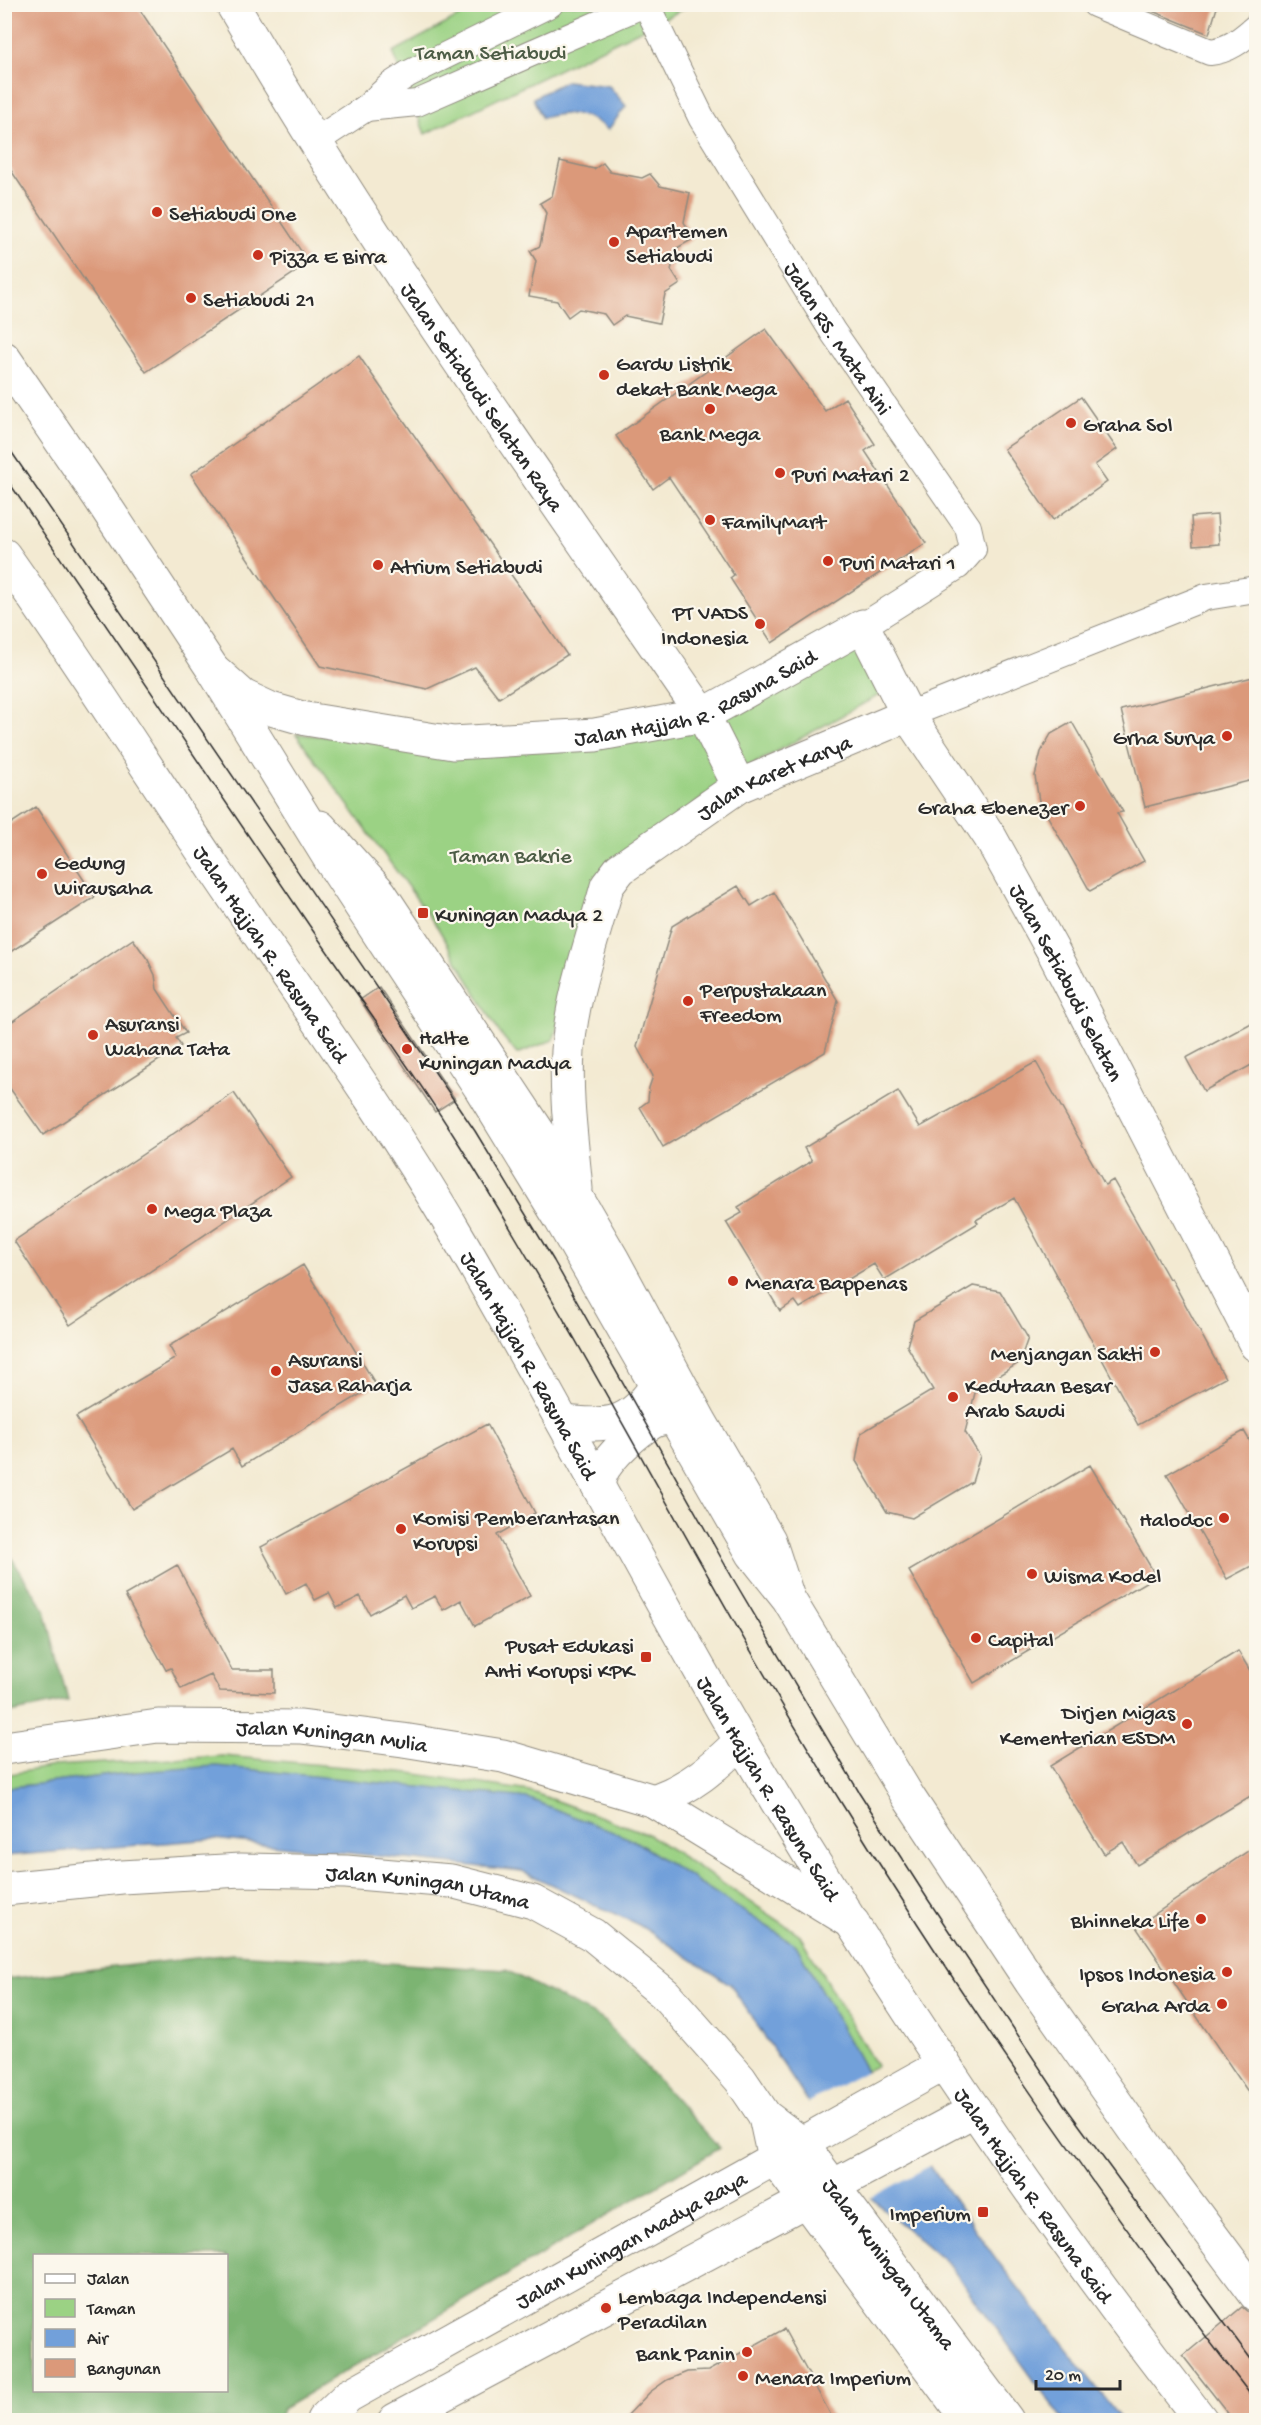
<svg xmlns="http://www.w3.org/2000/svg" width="1261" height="2425" font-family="'Gochi Hand',sans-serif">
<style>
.green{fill:#9bd284;stroke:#637e58;stroke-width:1.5}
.forest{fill:#7cb472;stroke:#54704e;stroke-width:1.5;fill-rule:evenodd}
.water{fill:#72a0da;stroke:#4e6682;stroke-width:1.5}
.pier{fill:#f3ead2}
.building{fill:#db997a}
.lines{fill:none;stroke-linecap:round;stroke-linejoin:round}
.minor-casing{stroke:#8f8a7e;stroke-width:28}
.tertiary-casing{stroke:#8f8a7e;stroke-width:35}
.secondary-casing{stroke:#8f8a7e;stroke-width:35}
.primary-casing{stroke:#8f8a7e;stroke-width:35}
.minor{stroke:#fff;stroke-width:26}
.tertiary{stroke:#fff;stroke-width:33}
.secondary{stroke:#fff;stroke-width:33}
.primary{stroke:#fff;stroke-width:33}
.tram{stroke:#2b2b2b;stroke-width:1.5}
.poi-dot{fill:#c8321e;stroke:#fbf7ec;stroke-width:2}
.labels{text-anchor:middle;stroke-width:4.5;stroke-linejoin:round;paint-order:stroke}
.park-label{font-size:22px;fill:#4d5d46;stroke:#fbf7ec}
.poi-label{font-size:22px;fill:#2b2b2b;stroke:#fbf7ec;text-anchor:start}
.street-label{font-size:22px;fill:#2b2b2b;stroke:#fbf7ec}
</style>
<rect width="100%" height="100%" fill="#fbf7ec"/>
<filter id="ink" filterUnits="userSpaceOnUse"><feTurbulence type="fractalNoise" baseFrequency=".0167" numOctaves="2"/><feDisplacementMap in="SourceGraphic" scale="12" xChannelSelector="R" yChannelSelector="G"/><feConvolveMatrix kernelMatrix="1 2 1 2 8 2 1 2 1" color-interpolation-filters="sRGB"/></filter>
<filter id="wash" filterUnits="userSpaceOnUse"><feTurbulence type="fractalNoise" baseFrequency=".008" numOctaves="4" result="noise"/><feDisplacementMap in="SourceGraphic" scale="24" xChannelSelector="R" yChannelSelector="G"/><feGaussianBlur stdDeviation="1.35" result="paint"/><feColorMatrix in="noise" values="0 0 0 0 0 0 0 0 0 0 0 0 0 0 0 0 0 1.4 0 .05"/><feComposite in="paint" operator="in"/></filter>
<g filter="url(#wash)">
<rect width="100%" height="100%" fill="#f3ead2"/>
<path class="green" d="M480,5h212l-267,129 -32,-82z
M857,644l26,49 -156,86 -109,85 -65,176 -36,14 -18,-22 -61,-104 -142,-194 63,5 104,20 124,-22z
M223,1756l187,17 119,18 119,43 151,100 77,132 -10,5 -70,-126 -163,-105 -496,-68 -132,16v-13l49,-9z"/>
<path class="forest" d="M5,1548l40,62 23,91 -63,13z
M233,1954l273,16 96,49 118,129 -438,261 -4,11h-273v-441zM34,2256h192v134h-192z"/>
<path class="water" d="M566,81l43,5 17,20 -18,24c-21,-18 -40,-19 -66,-12l-9,-20z
M216,1766l311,32 106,42 163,105 70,126 64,95 69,97 123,157h-59l-112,-154 -80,-68 -141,-214 -91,-59 -117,-54 -309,-32 -208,17v-68l132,-16z"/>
<path class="pier" d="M869,2070l64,94 -64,35 -64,-95z"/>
<g id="blocks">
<path class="building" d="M4,4h132l173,259 -163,109 -142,-212z
M1135,4h83l-9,30z
M560,161l34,8 9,-6 7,9 32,6 8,-4 10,12 30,7 -6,29 9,17 -16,9 -6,22 9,14 -15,10 -6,29 -34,-7 -13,9 -8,-11 -25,-5 -11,8 -11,-16 -28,-5 7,-35 -6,-10 10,-5 6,-33 -6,-10 12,-7z
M766,329l59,82 20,-13 30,46 -10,7 61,92 -154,100 -42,-65 4,-3 -65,-98 -16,12 -37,-53z
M359,356l208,299 -68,43 -24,-31 -48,22 -107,-23 -129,-192z
M1081,397l36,52 -22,16 12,17 -54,38 -49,-71z
M1217,515l2,29 -26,2 -2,-29z
M1257,676v103l-112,28 -24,-97z
M1072,722l51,90 -6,1 27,48 -54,30 -51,-90 -4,-25 6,-24 10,-18z
M36,807l59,90 -91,59v-128z
M738,886l13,20 23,-14 64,109 -13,51 -162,95 -23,-40 8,-6 1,-13 4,-12 -16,-29 11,-40 24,-81z
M133,939l15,21 7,15 2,14 29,44 -10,5 5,8 -138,89 -39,-55v-53z
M379,987l76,112 -20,13 -75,-112z
M1257,1020v42l-53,29 -18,-33z
M1036,1062l69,123 8,-5 56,99 2,-1 54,100 -87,47 -124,-227 -38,22 2,3 -94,57 -10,-16 -74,44 -5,-7 -15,10 -54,-89 16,-9 -4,-6 74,-46 -8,-13 94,-57 22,36z
M234,1093l57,84 -221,148 -56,-84z
M303,1265l73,120 -134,81 -10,-17 -100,60 -56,-92 100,-59 -7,-12z
M973,1286l27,5 28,47 -9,25 -43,26 -11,43 15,24 -8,26 -60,36 -25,-6 -31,-51 5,-28 72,-43 -26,-44 7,-25z
M487,1424l48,89 -38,22 33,61 -55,30 -14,-26 -18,10 -8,-14 -24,12 -7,-13 -34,19 -10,-18 -23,12 -8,-15 -14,7 -9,-17 -20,11 -25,-47z
M1244,1431l13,22v110l-30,16 -60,-105z
M1090,1465l66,111 -182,107 -65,-112z
M177,1565l55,105h42v23l-54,-2 -9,-16 -30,14 -10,-21 -5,2 -41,-75z
M1238,1651l19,31v110l-120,73 -14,-23 -19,12 -54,-88z
M1257,1845v260l-121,-178z
M1242,2307l6,5 9,1v108h-23l-51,-65z
M784,2329l50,92h-212l28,-29 17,-12 20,-8 21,-1z"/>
</g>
</g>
<g filter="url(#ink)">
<use href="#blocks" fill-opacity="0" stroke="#8f8a7e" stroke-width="1.5"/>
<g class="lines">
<g class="minor-casing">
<g id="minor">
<path id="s1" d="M646,4l56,115 131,213 135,195 5,22 -15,17 -95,60"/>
<path d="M1095,4l115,48c20,-2 32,-13 46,-25"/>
<path d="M366,108l51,-5 227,-99"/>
<path d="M314,142l52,-34 25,-23 17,-11 142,-70"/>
<path d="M908,715l298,-118 50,-8"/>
</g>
</g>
<g class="tertiary-casing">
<g id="tertiary">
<path id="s2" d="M232,4c143,246 310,477 471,711l36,71"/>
<path id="s3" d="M215,671l28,25 28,13 35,10 147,24 142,-8 108,-20 160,-89 45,89 82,122 63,114 203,394"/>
<path d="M320,827l60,66 161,243 72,124 87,161 69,119 18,55"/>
<path id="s4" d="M576,1189c-4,-46 -11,-92 -8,-138 3,-54 25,-112 39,-165l13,-17 119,-83 169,-71"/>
<path id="s5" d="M4,1748l154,-22 143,1 102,13 100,16 151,45 199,122"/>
<path d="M654,1801c38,-14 59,-33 87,-60"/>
<path id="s6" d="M323,2420l25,-24 596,-332"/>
<path d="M395,2420l580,-310"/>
</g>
</g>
<g class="secondary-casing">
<g id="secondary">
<path id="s7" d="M4,1889l118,-12 119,-7 105,2 105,9 82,21 60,33 72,59 75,85 25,37 36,27 206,277"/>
<path d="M765,2116l9,42 194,262"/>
</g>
</g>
<g class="primary-casing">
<g id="primary">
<path d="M4,358l94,137 114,173 121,196 148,225 79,129 193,336 35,44 121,200 122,184 132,188 93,125"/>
<path id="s8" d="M4,555c73,103 141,210 211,315 81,120 167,238 240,362 99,167 186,339 284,506 139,236 293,466 462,682"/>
<path d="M563,1422c45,5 67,4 93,-36"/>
<path d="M598,1483c2,-6 4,-13 8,-18 9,-13 41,-45 56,-46"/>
</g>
</g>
<use href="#minor" class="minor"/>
<use href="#tertiary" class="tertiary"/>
<use href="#secondary" class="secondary"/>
<use href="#primary" class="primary"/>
<path class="tram" d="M4,441l471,690 79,130 178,316 127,215 68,106 138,208 191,260
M4,475c103,150 204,300 305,450 50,73 103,144 150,219 135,216 249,444 383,660 127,206 266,406 414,598"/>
</g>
</g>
<g class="poi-dot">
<circle cx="157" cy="212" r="6"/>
<circle cx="614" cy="242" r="6"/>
<circle cx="258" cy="255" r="6"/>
<circle cx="191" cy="298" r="6"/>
<circle cx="604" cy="375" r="6"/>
<circle cx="710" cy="409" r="6"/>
<circle cx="1071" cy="423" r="6"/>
<circle cx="780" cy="473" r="6"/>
<circle cx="710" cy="520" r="6"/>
<circle cx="828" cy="561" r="6"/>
<circle cx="378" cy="565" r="6"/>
<circle cx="760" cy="624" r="6"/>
<circle cx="1227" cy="736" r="6"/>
<circle cx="1080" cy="806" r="6"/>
<circle cx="42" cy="874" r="6"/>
<rect x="417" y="907" width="12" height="12" rx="3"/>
<circle cx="688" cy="1001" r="6"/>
<circle cx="93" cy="1035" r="6"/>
<circle cx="407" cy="1049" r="6"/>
<circle cx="152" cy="1209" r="6"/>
<circle cx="733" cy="1281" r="6"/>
<circle cx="1155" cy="1352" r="6"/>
<circle cx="276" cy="1371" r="6"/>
<circle cx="953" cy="1397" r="6"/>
<circle cx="1224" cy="1518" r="6"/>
<circle cx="401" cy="1529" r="6"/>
<circle cx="1032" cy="1574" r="6"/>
<circle cx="976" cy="1638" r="6"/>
<rect x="640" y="1651" width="12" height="12" rx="3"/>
<circle cx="1187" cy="1724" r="6"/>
<circle cx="1201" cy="1919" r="6"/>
<circle cx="1227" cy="1972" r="6"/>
<circle cx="1222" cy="2004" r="6"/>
<rect x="977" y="2206" width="12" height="12" rx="3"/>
<circle cx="606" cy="2308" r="6"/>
<circle cx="747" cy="2352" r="6"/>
<circle cx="743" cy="2376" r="6"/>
</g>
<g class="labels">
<g class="park-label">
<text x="491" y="59">Taman Setiabudi</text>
<text x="511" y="862">Taman Bakrie</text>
</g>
<g class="poi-label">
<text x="169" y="220">Setiabudi One</text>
<text x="626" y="237">Apartemen<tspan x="626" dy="25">Setiabudi</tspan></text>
<text x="270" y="263">Pizza E Birra</text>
<text x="203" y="306">Setiabudi 21</text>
<text x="616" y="370">Gardu Listrik<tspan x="616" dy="25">dekat Bank Mega</tspan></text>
<text x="1083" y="431">Graha Sol</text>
<text x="710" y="440" text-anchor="middle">Bank Mega</text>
<text x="792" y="481">Puri Matari 2</text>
<text x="722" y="528">FamilyMart</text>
<text x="840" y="569">Puri Matari 1</text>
<text x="390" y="573">Atrium Setiabudi</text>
<text x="748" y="619" text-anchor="end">PT VADS<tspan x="748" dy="25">Indonesia</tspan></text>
<text x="1215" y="744" text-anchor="end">Grha Surya</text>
<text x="1068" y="814" text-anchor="end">Graha Ebenezer</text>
<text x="54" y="869">Gedung<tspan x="54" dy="25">Wirausaha</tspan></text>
<text x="435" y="921">Kuningan Madya 2</text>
<text x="700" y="996">Perpustakaan<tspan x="700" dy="25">Freedom</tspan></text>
<text x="105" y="1030">Asuransi<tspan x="105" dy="25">Wahana Tata</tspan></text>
<text x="419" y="1044">Halte<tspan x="419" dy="25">Kuningan Madya</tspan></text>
<text x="164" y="1217">Mega Plaza</text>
<text x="745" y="1289">Menara Bappenas</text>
<text x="1143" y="1360" text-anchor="end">Menjangan Sakti</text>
<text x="288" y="1366">Asuransi<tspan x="288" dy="25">Jasa Raharja</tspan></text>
<text x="965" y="1392">Kedutaan Besar<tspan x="965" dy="25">Arab Saudi</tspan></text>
<text x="413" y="1524">Komisi Pemberantasan<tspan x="413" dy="25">Korupsi</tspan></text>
<text x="1212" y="1526" text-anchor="end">Halodoc</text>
<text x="1044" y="1582">Wisma Kodel</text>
<text x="988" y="1646">Capital</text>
<text x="634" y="1652" text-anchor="end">Pusat Edukasi<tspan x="634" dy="25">Anti Korupsi KPK</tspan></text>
<text x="1175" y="1719" text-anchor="end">Dirjen Migas<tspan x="1175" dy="25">Kementerian ESDM</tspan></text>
<text x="1189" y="1927" text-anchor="end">Bhinneka Life</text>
<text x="1215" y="1980" text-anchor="end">Ipsos Indonesia</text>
<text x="1210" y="2012" text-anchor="end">Graha Arda</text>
<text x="971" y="2220" text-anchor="end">Imperium</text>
<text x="618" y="2303">Lembaga Independensi<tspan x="618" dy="25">Peradilan</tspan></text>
<text x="735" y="2360" text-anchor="end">Bank Panin</text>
<text x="755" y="2384">Menara Imperium</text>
</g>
<g class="street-label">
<text dy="8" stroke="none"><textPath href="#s1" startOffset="386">Jalan RS. Mata Aini</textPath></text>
<text dy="8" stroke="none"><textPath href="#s2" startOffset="466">Jalan Setiabudi Selatan Raya</textPath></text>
<text dy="8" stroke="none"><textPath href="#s3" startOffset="504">Jalan Hajjah R. Rasuna Said</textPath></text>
<text dy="8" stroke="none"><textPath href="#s4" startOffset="510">Jalan Karet Karya</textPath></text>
<text dy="8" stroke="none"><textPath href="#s8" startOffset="480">Jalan Hajjah R. Rasuna Said</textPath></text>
<text dy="8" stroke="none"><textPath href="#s3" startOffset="1100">Jalan Setiabudi Selatan</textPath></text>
<text dy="8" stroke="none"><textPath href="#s8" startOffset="966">Jalan Hajjah R. Rasuna Said</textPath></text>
<text dy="8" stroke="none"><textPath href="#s5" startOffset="330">Jalan Kuningan Mulia</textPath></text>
<text dy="8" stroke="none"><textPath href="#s8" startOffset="1452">Jalan Hajjah R. Rasuna Said</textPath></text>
<text dy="8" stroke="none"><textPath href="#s7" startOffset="426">Jalan Kuningan Utama</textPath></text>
<text dy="8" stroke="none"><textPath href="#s8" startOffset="1938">Jalan Hajjah R. Rasuna Said</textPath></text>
<text dy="8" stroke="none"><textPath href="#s6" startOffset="358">Jalan Kuningan Madya Raya</textPath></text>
<text dy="8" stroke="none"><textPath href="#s7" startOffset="1047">Jalan Kuningan Utama</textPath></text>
</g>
</g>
<rect width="1261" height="2425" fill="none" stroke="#fbf7ec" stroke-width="24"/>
<rect x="33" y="2254" width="195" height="138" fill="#fbf7ec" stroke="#a8a59f" stroke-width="1.5"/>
<rect x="45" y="2274" width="30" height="9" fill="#ffffff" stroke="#a8a59f" stroke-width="1.5"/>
<text x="87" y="2284" font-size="18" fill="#2b2b2b">Jalan</text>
<rect x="45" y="2299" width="30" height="18" fill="#9bd284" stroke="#a8a59f" stroke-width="1.5"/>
<text x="87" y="2314" font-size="18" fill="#2b2b2b">Taman</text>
<rect x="45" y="2329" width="30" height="18" fill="#72a0da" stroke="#a8a59f" stroke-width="1.5"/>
<text x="87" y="2344" font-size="18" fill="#2b2b2b">Air</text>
<rect x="45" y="2359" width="30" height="18" fill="#db997a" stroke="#a8a59f" stroke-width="1.5"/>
<text x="87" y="2374" font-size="18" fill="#2b2b2b">Bangunan</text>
<path d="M1036 2380v9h84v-9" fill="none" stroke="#2b2b2b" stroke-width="3"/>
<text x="1045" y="2380" font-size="18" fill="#2b2b2b" stroke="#fbf7ec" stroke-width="4.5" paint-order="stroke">20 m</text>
</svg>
